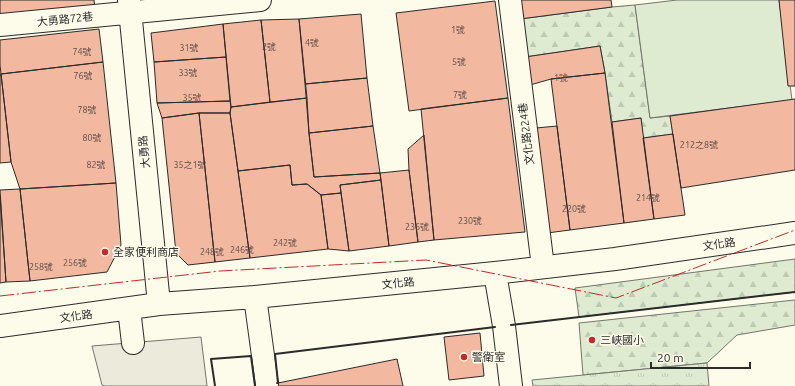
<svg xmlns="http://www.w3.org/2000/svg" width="795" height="386" font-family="Ubuntu,'Noto Sans TC',sans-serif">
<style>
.forest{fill:url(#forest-firs);stroke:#74746e}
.park{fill:url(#park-tufts);stroke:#74746e}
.garden{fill:#deebd1;stroke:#74746e}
.parking{fill:#eceadb;stroke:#74746e}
.building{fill:#f2b8a0;stroke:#2b2b2b}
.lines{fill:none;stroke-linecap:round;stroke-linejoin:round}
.minor-casing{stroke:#2b2b2b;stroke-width:24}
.minor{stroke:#fdfbea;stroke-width:22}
.wall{stroke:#2b2b2b;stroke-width:2}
.power{stroke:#c62828;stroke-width:1;stroke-dasharray:14 3 2 3;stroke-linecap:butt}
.poi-dot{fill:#c62828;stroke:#fdfbea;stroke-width:1.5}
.labels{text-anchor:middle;stroke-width:3;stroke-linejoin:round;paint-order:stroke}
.number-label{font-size:9px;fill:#5d4e48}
.street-label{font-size:11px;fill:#2b2b2b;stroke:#fdfbea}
.poi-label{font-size:11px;fill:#2b2b2b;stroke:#fdfbea;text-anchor:start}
</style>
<defs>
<pattern id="forest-firs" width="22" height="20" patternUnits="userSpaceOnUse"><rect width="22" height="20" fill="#deebd1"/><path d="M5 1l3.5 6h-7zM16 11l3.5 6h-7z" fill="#bfcab4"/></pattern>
<pattern id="park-tufts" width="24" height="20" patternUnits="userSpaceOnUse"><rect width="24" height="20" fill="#deebd1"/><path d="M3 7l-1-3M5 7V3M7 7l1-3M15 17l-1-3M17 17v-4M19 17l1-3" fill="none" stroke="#bfcab4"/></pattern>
</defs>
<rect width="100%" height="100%" fill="#fdfbea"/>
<path class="forest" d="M635,5l15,113 20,-2 3,18 -30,4 -2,-20 -29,4 -7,-49 -5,-27 -75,11 -5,-38 92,-12z
M795,259v33l-216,25 -4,-29z
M795,300v25l-58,10 -30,28 -124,12 -4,-52z"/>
<path class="park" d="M707,363l2,23h-176l-1,-6z"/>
<path class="garden" d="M677,0h102l13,100 -142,18 -15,-113z"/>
<path class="parking" d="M201,337l6,49h-102l-3,-1 -10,-39z"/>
<path class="building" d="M0,0h94l1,8 -95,10z
M518,0h93l1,7 -92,12z
M779,0h16v86h-7z
M495,1l13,97 -99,13 -13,-98z
M361,14l6,64 -62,6 -6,-65z
M299,19l8,79 -37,4 -9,-82z
M261,20l9,82 -39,5 -8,-83z
M223,24l3,33 -72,5 -3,-29z
M99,29l4,33 -102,12 -1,-9v-25z
M600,46l5,27 -54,6 -21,6 -5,-28z
M226,57l4,44 -73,2 -3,-41z
M103,62l13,121 -96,6 -9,-27 -10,-88z
M605,73l19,150 -54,7 -19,-151z
M0,74h1l10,88 -11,1z
M367,78l6,48 -64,7 -4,-49z
M307,98l2,35 5,44 66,-4 1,7 -41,5 1,8 -20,2 -14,-11 -15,1 -2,-20 -52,6 -8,-58 1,-6z
M508,98l17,134 -91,8 -13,-131z
M795,99v71l-114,18 -11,-72z
M230,101l1,6 -1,6h-31l-37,5 -5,-15z
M199,113l16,149 -27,3 -12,-12 -14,-135z
M199,113h31l20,145 -35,4z
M641,118l13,101 -30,4 -12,-101z
M373,126l7,47 -66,4 -5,-44z
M557,126l13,104 -23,3 -11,-105z
M673,134l12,81 -31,4 -11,-81z
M424,135l10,105 -16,2 -9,-72 -1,-21z
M290,165l2,20 15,-1 14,11 7,54 -78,9 -12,-87z
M409,170l9,72 -29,4 -9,-73z
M381,180l8,66 -40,5 -9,-66z
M116,183l5,62 -14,27 -77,9 -10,-92z
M20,189l10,92 -24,1 -6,-92z
M341,193l8,58 -21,-2 -7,-54z
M0,196l6,86 -6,1z
M480,333l4,43 -35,4 -5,-43z
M397,359l6,27h-140l15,-3z"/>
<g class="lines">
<g class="minor-casing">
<path id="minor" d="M129,0l30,304
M510,0l33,267
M0,25l260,-25
M495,273l9,53 7,60
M255,297l12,88
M129,309l4,34
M0,326l159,-22 96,-7 240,-24 120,-14 180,-26"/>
</g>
<use href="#minor" class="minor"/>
<path class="wall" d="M511,325l284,-33
M277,383h1l-3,-29 220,-27
M215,386l-4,-27 40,-3 4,30"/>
<path class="power" d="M0,296l220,-25 206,-11 190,38 179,-68"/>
</g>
<g class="poi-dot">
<circle cx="105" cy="252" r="4"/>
<circle cx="592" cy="340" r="4"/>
<circle cx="464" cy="357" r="4"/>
</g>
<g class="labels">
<g class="number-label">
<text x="458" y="33">1號</text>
<text x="312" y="46">4號</text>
<text x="269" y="50">2號</text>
<text x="189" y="51">31號</text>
<text x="82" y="55">74號</text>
<text x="459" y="65">5號</text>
<text x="188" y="76">33號</text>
<text x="83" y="79">76號</text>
<text x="561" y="81">1號</text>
<text x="460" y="98">7號</text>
<text x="192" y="101">35號</text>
<text x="87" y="113">78號</text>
<text x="92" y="141">80號</text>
<text x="699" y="148">212之8號</text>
<text x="96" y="168">82號</text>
<text x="190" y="168">35之1號</text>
<text x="648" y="201">214號</text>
<text x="574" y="212">220號</text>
<text x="470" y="224">230號</text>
<text x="417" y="230">236號</text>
<text x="285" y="246">242號</text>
<text x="242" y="253">246號</text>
<text x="212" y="255">248號</text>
<text x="75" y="266">256號</text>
<text x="41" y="270">258號</text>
</g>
<g class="street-label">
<text transform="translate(65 19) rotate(-6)" y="4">大勇路72巷</text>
<text transform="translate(526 134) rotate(-97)" y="4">文化路224巷</text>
<text transform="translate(144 152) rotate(-96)" y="4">大勇路</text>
<text transform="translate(719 244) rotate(-8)" y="4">文化路</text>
<text transform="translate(398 283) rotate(-6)" y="4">文化路</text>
<text transform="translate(76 316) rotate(-8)" y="4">文化路</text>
</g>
<g class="poi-label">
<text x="113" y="256">全家便利商店</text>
<text x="600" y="344">三峽國小</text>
<text x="472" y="361">警衛室</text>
</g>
</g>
<path d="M651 362v6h99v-6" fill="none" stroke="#2b2b2b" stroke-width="2"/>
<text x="657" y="362" font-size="12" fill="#2b2b2b" stroke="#fdfbea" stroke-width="3" paint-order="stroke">20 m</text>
</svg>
